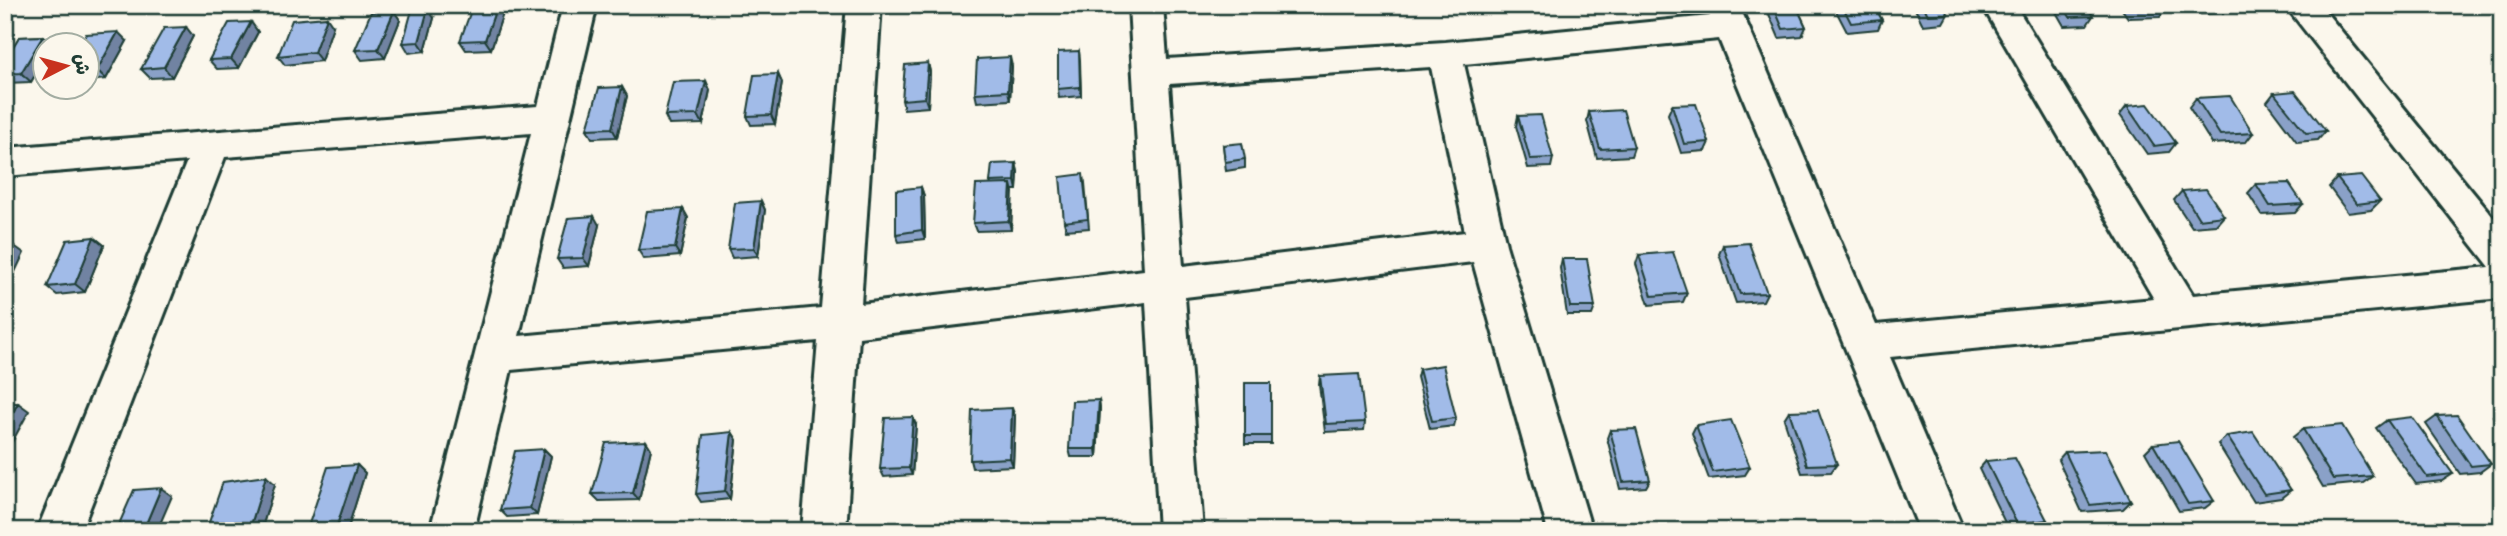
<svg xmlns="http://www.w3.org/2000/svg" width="2507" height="536" font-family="Sriracha,'Playpen Sans Arabic',sans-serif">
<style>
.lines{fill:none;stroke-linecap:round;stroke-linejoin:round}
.minor-casing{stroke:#1f3d34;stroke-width:6}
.minor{fill:#fbf7ec;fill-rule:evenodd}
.wall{fill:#8aa1c8;stroke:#1f3d34;stroke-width:2}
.shaded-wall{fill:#7183a2;stroke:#1f3d34;stroke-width:2}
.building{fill:#a1bbe8;stroke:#1f3d34;stroke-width:2}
</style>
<rect width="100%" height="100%" fill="#fbf7ec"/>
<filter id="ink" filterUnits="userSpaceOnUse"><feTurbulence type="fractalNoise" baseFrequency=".0143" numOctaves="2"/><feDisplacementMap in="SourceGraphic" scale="14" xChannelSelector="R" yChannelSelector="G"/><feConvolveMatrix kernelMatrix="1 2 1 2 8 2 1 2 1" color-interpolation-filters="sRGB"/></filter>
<g filter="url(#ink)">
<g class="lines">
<g class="minor-casing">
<path id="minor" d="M563,5h34l-78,331 302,-28 26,-303h34l-20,299 283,-34 -15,-265h34l4,54 278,-17 265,-26 -5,-11h34l137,320 278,-26 -172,-294h33l178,290 297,-28 -205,-262h35l182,223v70l-612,59 74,174h-44l-201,-492 -255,25 42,181 86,286h-44l-75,-269 -288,35 18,234h-44l-13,-229 -287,35 -13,194h-44l16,-190 -307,29 -37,161h-44l101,-398 -306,24 -144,374h-44l150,-370 -182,15v-28l533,-42zM1431,67l34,165 -282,34 -14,-182z"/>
</g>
<use href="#minor" class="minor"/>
</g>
<path class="wall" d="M1766,5h30l10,22 -4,9 -23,2 -13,-31z
M1833,5h41l8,15 -4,9 -31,3z
M1913,5h30l5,9 -5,9 -20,2z
M2052,5h34l7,11 -6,9 -23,1z
M2119,5h46l1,3 -6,9 -32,1z
M2195,5h34l-6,8 -22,1z
M394,11l6,9 -15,38 -23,2 -7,-10z
M503,13l-12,36 -25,1 -6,-9z
M434,18l-9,33 -16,2 -6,-10z
M251,22l7,10 -19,36 -22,1 -8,-9z
M333,26l-12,35 -36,4 -7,-9z
M186,27l7,9 -21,41 -22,1 -9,-9z
M43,36l9,9 -6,1v10l-15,26 -25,1 -1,-23 14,-23z
M127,41l-21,38 -18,2v-35z
M1079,51l2,45 -22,2 -1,-9z
M928,63l2,9 -2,35 -24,2 -2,-9z
M1012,66l-2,34 -33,2 -2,-9z
M778,74l4,9 -7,41 -24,1 -4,-9z
M706,81l4,9 -7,34 -34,1 -4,-9z
M622,87l5,9 -10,41 -25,1 -5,-9z
M2274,93l52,38 -8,9 -21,2 -30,-40z
M2196,98l57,35 -7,9 -34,2 -23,-37z
M1672,105l37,37 -4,9 -24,2 -13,-39z
M2127,106l49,37 -7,9 -22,2 -27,-39z
M1589,112l45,35 -3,9 -34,2 -10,-37z
M1518,116l35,42 -2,9 -23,1 -12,-42z
M1223,145l22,14v9l-19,3z
M1016,163l2,9 -1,18h-5l-1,40 -35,1 -3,-8 18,-38 -1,-3z
M2337,178l43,23 -9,9 -23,3 -19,-26z
M1085,183l4,45 -23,2 -2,-8z
M2256,184l47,20 -8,9 -33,2 -14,-22z
M921,187l3,9 1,43 -26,3 -3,-8z
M2182,191l42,25 -8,9 -24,2 -18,-27z
M761,201l4,9 -7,46 -26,2 -4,-9z
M683,209l5,9 -8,38 -36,3 -6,-9z
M599,225l-10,41 -26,2 -6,-9z
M94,237l10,8 -19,47 -28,3 -10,-8z
M1723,245l44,48 -4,8 -27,2 -17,-49z
M1639,255l48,38 -4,9 -34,3 -13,-41z
M1562,259l33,48 -3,8h-25l-7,-47z
M1419,369l37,49 -2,8 -24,3 -13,-52z
M1320,376l45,46 -1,8 -39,2 -6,-47z
M1245,383h26v61h-26z
M1099,400l1,8 -3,49h-26l-2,-8z
M2502,410v19l-9,-13z
M1789,411l48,53 -6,8 -29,1 -18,-54z
M1015,416l-2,50 -41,2 -2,-8z
M2437,416l54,48 -11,8 -20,2 -34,-50z
M2387,420l66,54 -11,7 -26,3 -40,-56z
M916,425l-4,50 -28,2 -4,-8z
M1696,425l54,42 -5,8 -36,4 -17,-46z
M2303,429l70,47 -10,7 -40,4 -30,-50z
M1610,430l40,50 -4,7 -26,2 -13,-51z
M732,432l5,8 -7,59 -29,3 -5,-8z
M2227,436l64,54 -10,8 -27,4 -36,-58z
M646,441l5,8 -12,51 -40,1 -7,-7z
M2153,444l61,57 -9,7 -26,3 -34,-59z
M544,449l7,7 -14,59 -30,2 -7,-7z
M2065,452l66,49 -8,8 -41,3 -24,-52z
M1986,461l61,59 -8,7 -30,4 -30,-62z
M357,465l8,8 -18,58h-35l-4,-4z
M275,484l-14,47h-55z"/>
<path class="shaded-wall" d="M497,5h2l4,8 -12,36 -6,-9z
M428,9l6,9 -9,33 -6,-9z
M394,11l6,9 -15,38 -7,-9z
M327,17l6,9 -12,35 -7,-9z
M251,22l7,10 -19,36 -8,-9z
M186,27l7,9 -21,41 -8,-10z
M118,32l9,9 -21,38 -9,-9z
M43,36l9,9 -6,1v10l-15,26 -10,-9z
M1079,51l1,9 1,36 -1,-9z
M1010,57l2,9 -2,34 -2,-9z
M928,63l2,9 -2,35 -3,-9z
M778,74l4,9 -7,41 -4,-9z
M706,81l4,9 -7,34 -5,-9z
M622,87l5,9 -10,41 -5,-9z
M1016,163l2,9 -1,18 -2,-9z
M1011,184l2,8 -2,38 -2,-9z
M921,187l3,9 1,43 -3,-9z
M761,201l4,9 -7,46 -4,-8z
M683,209l5,9 -8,38 -5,-8z
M594,216l5,9 -10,41 -6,-8z
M94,237l10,8 -19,47 -10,-8z
M13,245l11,8 -19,40v-31z
M1099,400l1,8 -3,49 -1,-8z
M18,403l11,8 -24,44v-29z
M1012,408l3,8 -2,50 -3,-8z
M913,417l3,8 -4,50 -3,-7z
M732,432l5,8 -7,59 -5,-8z
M646,441l5,8 -12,51 -6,-7z
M544,449l7,7 -14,59 -7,-7z
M357,465l8,8 -18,58h-2l-8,-6z
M266,476l9,8 -14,47h-8l-3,-3z
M161,488l11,8 -15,35h-14z"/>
<path class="building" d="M473,5h24l-12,35 -25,1z
M1773,5h23l10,22 -23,2z
M1842,5h32l8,15 -31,3z
M1923,5h20l5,9 -20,1z
M2063,5h23l7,11 -23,1z
M2132,5h33l1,3 -32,1z
M428,9l-9,33 -16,1 9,-33z
M394,11l-16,38 -23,1 16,-38z
M327,17l-13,35 -36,4 14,-36z
M251,22l-20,37 -22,1 20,-37z
M186,27l-22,40 -23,2 23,-41z
M118,32l-21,38 -9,1v-25h-8l6,-12z
M43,36l-22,37 -16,1v-14l14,-23z
M1079,51l1,36 -22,2v-37z
M1010,57l-2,34 -33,2 2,-34z
M928,63l-3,35 -23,2 3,-35z
M778,74l-7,41 -24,1 7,-41z
M706,81l-8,34 -33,1 8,-34z
M622,87l-10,41 -25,1 12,-41z
M2295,91l31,40 -20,2 -32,-40z
M2230,96l23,37 -33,2 -24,-37z
M1696,104l13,38 -25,2 -12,-39z
M2148,104l28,39 -22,3 -27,-40z
M1623,110l11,37 -34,2 -11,-37z
M1541,115l12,43 -23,1 -12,-43z
M1242,143l3,16 -20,3 -2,-17z
M1016,163l-1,18 -25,1 2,-18z
M1083,174l5,45 -24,3 -4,-45z
M2361,176l19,25 -23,3 -20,-26z
M2289,183l14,21 -33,2 -14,-22z
M1011,184l-2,37 -36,2 3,-38z
M921,187l1,43 -26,4v-44z
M2206,189l18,27 -25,3 -17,-28z
M761,201l-7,47 -26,1 7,-46z
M683,209l-8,39 -37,2 9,-39z
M594,216l-11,42 -26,1 11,-41z
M94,237l-19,47 -28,3 20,-47z
M1749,243l18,50 -27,1 -17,-49z
M5,245h8l-8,17z
M1673,252l14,41 -35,3 -13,-41z
M1562,259h25l8,48h-25z
M1443,365l13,53 -24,3 -13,-52z
M1359,374l6,48 -39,2 -6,-48z
M1245,383h26v53h-26z
M1099,400l-3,49h-27l3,-48z
M5,403h13l-13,23z
M1012,408l-2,50 -40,2 2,-50z
M1818,410l19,54 -30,1 -18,-54z
M2457,415l34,49 -20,2 -34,-50z
M913,417l-4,51 -29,1 5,-51z
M2412,417l41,57 -26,3 -40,-57z
M1731,420l19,47 -37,5 -17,-47z
M2342,425l31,51 -40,3 -30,-50z
M1636,429l14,51 -27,2 -13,-52z
M732,432l-7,59 -29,3 7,-59z
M2253,432l38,58 -27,4 -37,-58z
M646,441l-13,52 -41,1 14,-51z
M2178,441l36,60 -26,3 -35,-60z
M544,449l-14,59 -30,2 15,-59z
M2105,450l26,51 -41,4 -25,-53z
M2015,458l32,62 -30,4 -31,-63z
M357,465l-20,60 -29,2 20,-60z
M266,476l-16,52 -21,3h-23l17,-49z
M161,488l-18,43h-27l18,-41z"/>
</g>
<rect width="2507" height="536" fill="none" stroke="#fbf7ec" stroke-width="28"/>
<rect x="14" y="14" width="2479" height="508" fill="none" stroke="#1f3d34" stroke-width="2.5" filter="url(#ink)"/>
<g transform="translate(66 66) rotate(84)"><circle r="33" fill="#fbf7ec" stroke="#a3ada2" stroke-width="2"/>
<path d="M0-5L12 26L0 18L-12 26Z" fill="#c8321e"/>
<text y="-10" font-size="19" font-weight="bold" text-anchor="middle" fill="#1f3d34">ش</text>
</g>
</svg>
